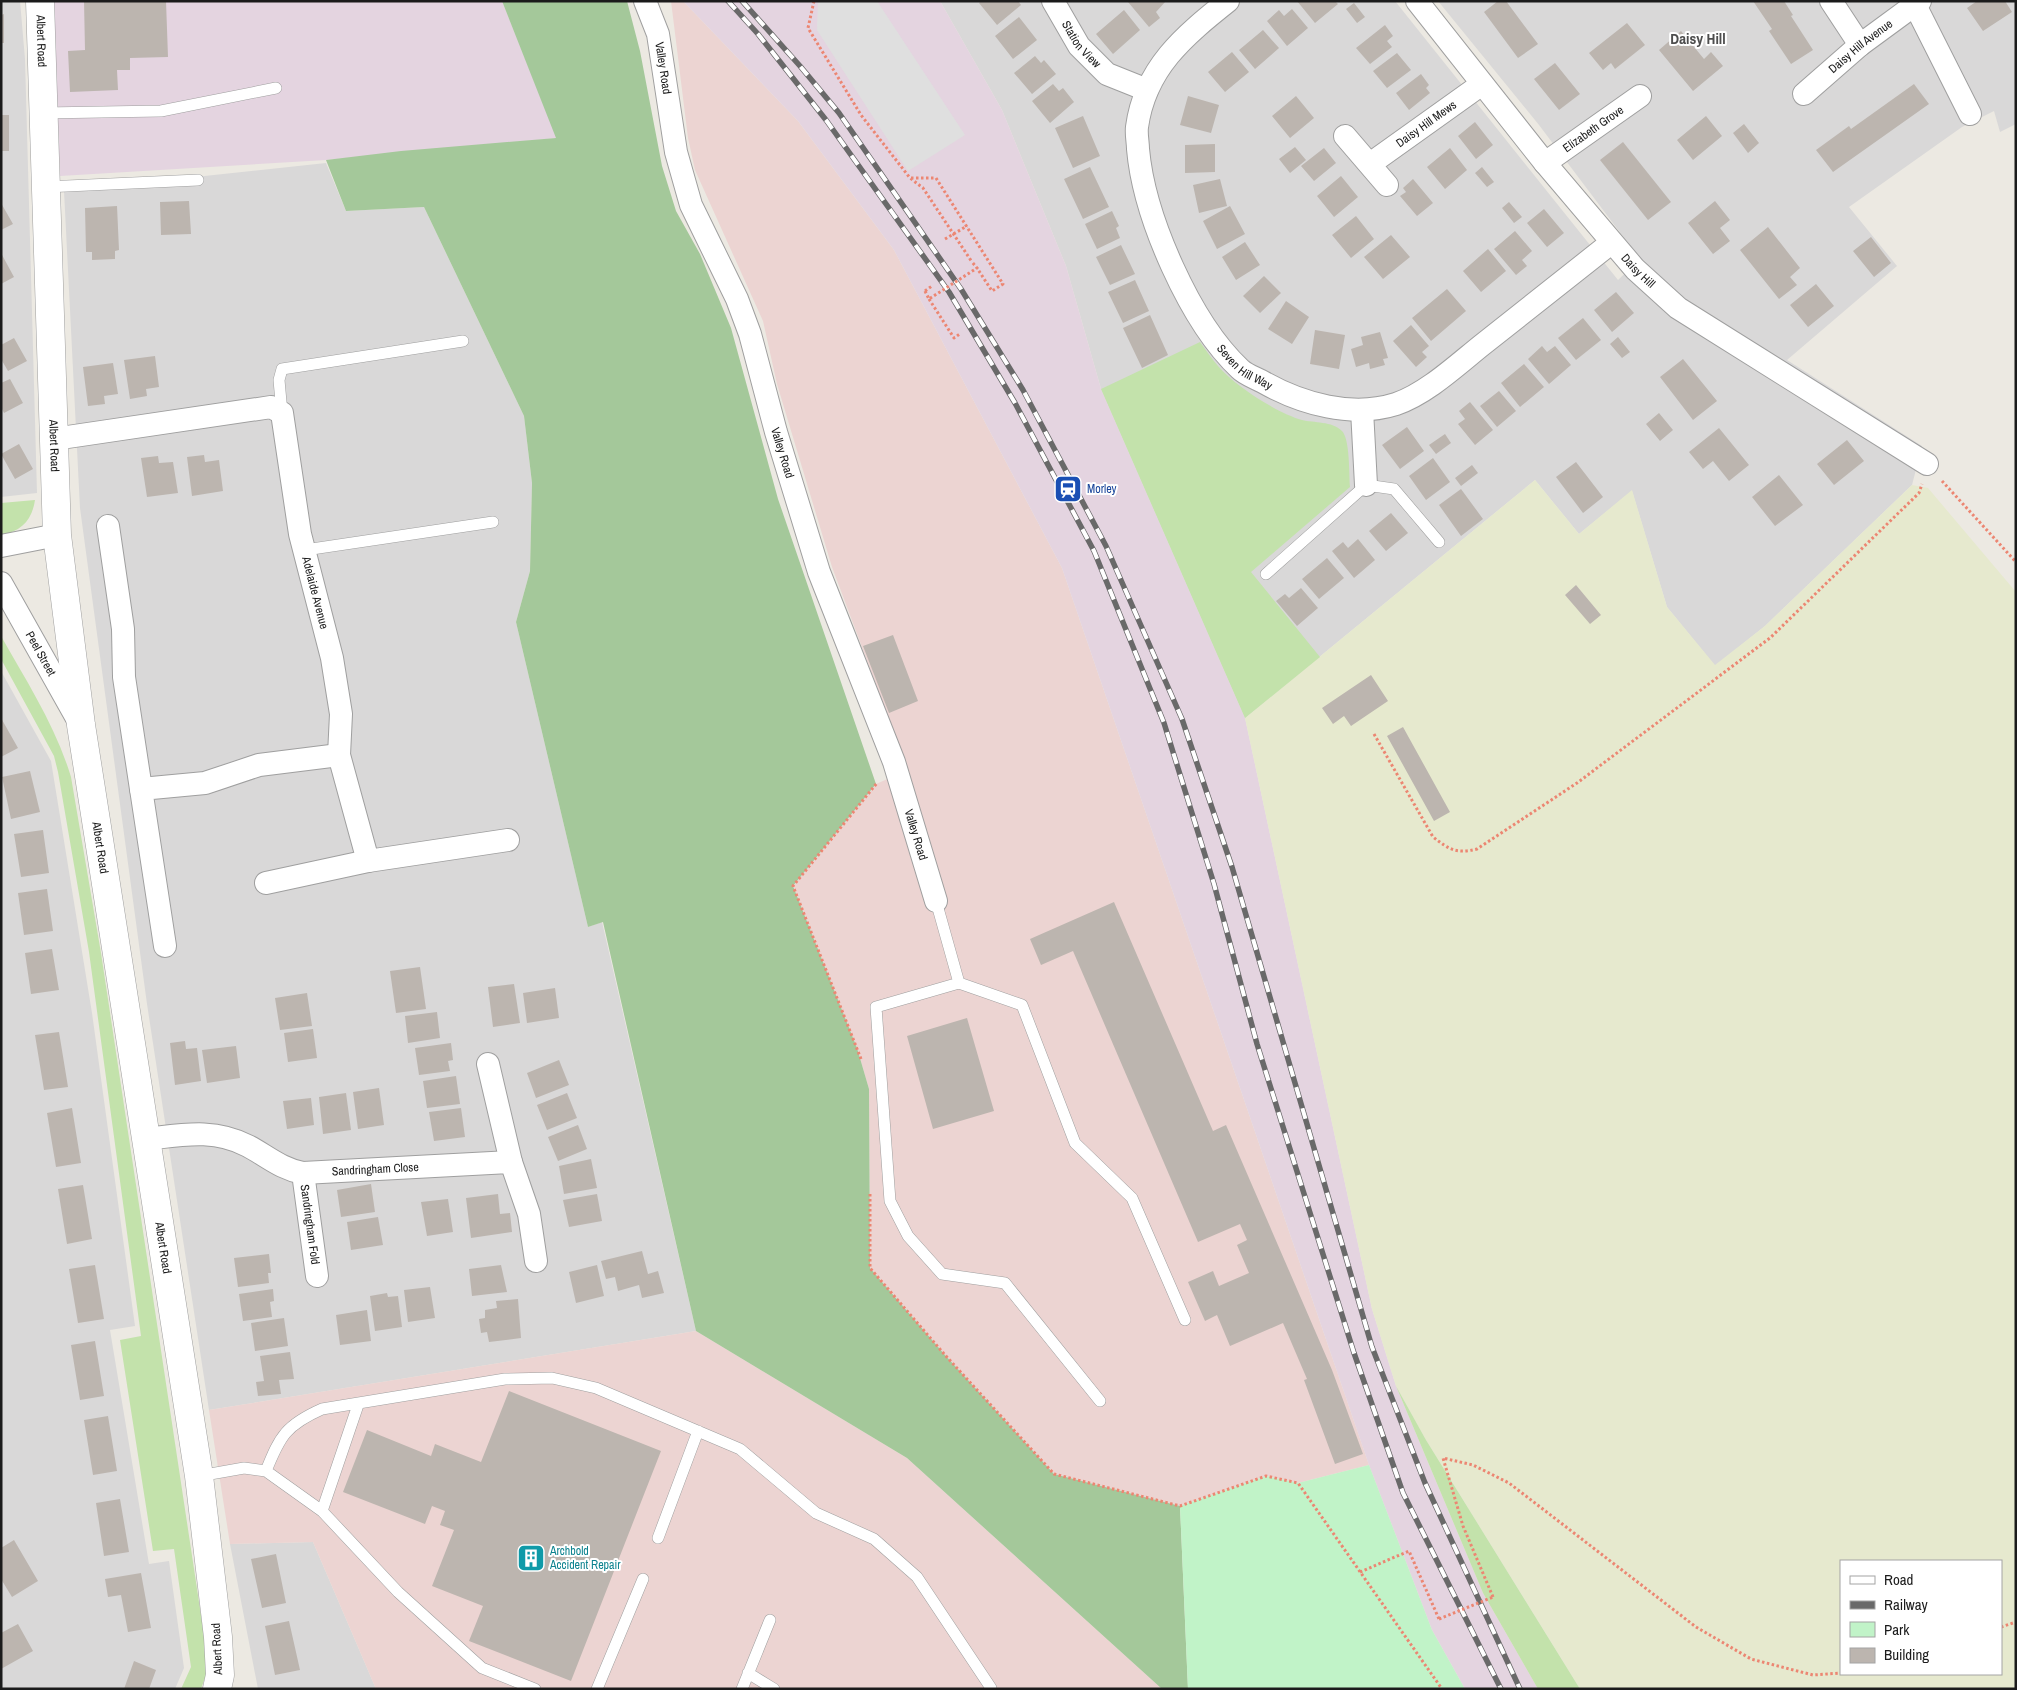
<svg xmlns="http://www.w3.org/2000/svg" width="2017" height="1690" font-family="'Archivo Narrow',sans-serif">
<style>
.residential{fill:#d9d8d8}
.commercial{fill:#ecd4d2}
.industrial{fill:#e4d4e0}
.farmland{fill:#e6e9ce;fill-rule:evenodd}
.grass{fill:#c3e2ab}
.forest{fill:#a4c89a}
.park{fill:#c1f3c8}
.parking{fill:#dfdfdf}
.building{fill:#bcb5af}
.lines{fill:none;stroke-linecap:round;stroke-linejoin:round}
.service-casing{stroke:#9f9f9f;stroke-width:12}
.minor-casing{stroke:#9f9f9f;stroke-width:24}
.tertiary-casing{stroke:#9f9f9f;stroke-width:29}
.path{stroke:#ec8672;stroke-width:3;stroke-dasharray:2.5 2.5;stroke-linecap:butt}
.service{stroke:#fff;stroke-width:11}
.minor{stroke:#fff;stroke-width:22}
.tertiary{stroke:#fff;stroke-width:28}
.rail-casing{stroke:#696969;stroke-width:5.5}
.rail{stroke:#fff;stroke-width:4;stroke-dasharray:11;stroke-linecap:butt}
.path-bridge{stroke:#ec8672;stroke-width:3;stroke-dasharray:2.5 2.5;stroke-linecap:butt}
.labels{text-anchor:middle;stroke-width:4;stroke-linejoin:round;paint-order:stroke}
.street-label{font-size:12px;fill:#1b1b1b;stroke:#fff}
.transit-label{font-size:12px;fill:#164399;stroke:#fff;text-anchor:start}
.culture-label{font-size:12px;fill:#0d838f;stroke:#fff;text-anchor:start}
.quarter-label{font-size:15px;font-weight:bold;fill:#4e4e4e;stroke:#fff}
</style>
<rect width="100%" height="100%" fill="#ece9e2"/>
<path class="residential" d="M1,1h19l5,58 12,434 -36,4z
M940,1h455l223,279 22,-21 -101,-134 -101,-124h578v123l-16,8 -6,-21 -32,16 -113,80 48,59 -110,94 135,86 -10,39 -147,141 -50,40 -48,-59 -35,-116 -53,43 -44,-54 -290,238 -144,-329 -35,-123 -64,-156z
M326,163l20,48 78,-4 100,209 8,67 -2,88 -14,51 72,305 14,-5 94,409 -487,79 -62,-406 -67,-496 -16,-317z
M1,671l50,90 41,252 43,313 -25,4 39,234 20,-3 15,107 -9,21h-174z
M313,1542l63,147h-118l-28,-145z"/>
<path class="commercial" d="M671,1h12l115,120 96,129 168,318 307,897 -71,18 -32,-7 -86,30 -126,-32 -109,-119 -75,-87 -1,-179 -12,-41 -64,-162 83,-102 32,-14 -76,-203 -55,-183 -14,-63 -68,-151 -7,-32z
M696,1331l211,127 255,231h-786l-63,-147 -83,2 -21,-134z"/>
<path class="industrial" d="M53,1h449l55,137 -231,22 -266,16z
M683,1h257l62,109 64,156 35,123 144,329 127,591 24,77 87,207 55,96h-73l-33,-59 -63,-165 -307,-897 -168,-318 -96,-129z"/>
<path class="farmland" d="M1535,480l44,54 53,-44 35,117 48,58 50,-39 147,-141 16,3 88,104v1097h-436l-154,-249 -30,-54 -24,-77 -127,-591zM1841,1561h160v113h-160z"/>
<path class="grass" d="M1200,342c6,8 12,17 18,24 17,20 59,47 84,54 12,3 30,1 40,11 8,8 7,43 8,56l-99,85 69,85 -75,61 -144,-329z
M35,500c-3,20 -13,31 -34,35v-32z
M1,636c26,46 55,91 70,141l30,176 106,702 -1,20 -5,14h-20l10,-22 -17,-118 -21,2 -33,-211 21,-4 -52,-384 -31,-180 -4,-16 -53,-97z
M1396,1386l30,54 154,249h-42l-55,-96z"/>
<path class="forest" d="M502,1h125l13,50 22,115 14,45 24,43 31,74 47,171 98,285 -83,102 64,162 12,41 1,179 75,87 109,119 126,32 8,183h-26l-255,-231 -211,-127 -93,-409 -15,5 -72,-305 14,-51 2,-88 -8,-67 -100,-209 -78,4 -20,-51 75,-9 155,-13z"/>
<path class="park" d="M1369,1465l63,165 33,59h-277l-8,-183 86,-30 32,7z"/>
<path class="parking" d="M818,1h59l88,134 -57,36 -91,-141z"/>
<path class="building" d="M84,1h82l2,56 -38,1v12h-13l1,20 -48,2 -2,-41 17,-1z
M981,1h37l3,4 -24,20 -18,-22z
M1166,1l-10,11 4,6 -11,9 -21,-25z
M1297,1h38l3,3 -23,19z
M1498,1h8l32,43 -20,14 -34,-46z
M1753,1h31l9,14 -2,1 22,34 -22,14 -22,-33 3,-2z
M1977,1h28l7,11 -29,19 -16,-23z
M1354,3l11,14 -8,6 -11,-14z
M1292,9l16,19 -21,18 -20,-25 12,-11 5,6z
M1124,10l16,20 -27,24 -17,-20z
M4,14v29h-3v-28z
M1019,17l18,23 -24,19 -18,-23z
M1627,23l18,22 -30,24 -4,-6 -8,7 -14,-17z
M1385,25l8,11 -6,5 5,6 -22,17 -14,-16z
M1263,30l16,18 -24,21 -16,-19z
M1681,31l23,28 7,-7 12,14 -30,25 -34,-41z
M1232,52l17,20 -24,20 -17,-20z
M1397,53l14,17 -24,18 -14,-17z
M1035,56l6,7 3,-3 12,14 -24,20 -18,-21z
M1555,63l25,31 -21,16 -25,-31z
M1421,74l8,11 -3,3 4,5 -21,17 -13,-17z
M1053,84l6,7 4,-3 11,14 -24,21 -18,-22z
M1914,84l15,20 -96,68 -17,-22 33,-24 2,3z
M1188,96l31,9 -8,28 -31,-8z
M1296,96l18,22 -24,20 -18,-22z
M1,115h8v36h-8z
M1083,116l17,40 -27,12 -18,-40z
M1706,116l16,20 -29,24 -16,-20z
M1475,122l18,23 -17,14 -18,-23z
M1744,124l15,19 -11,10 -15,-20z
M1623,142l48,60 -23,18 -48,-60z
M1215,144v28l-30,1v-28z
M1295,147l11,13 -16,13 -11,-14z
M1324,148l12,15 -22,18 -13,-15z
M1450,148l17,22 -22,19 -18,-22z
M1090,167l19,40 -26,12 -19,-40z
M1482,167l12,15 -7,5 -12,-14z
M1341,176l17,21 -24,20 -17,-21z
M1220,179l7,27 -28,7 -6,-28z
M1413,179l20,24 -16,13 -17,-20 6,-4 -3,-4z
M189,201l2,33 -30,1 -1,-33z
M1715,201l15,19 -10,8 10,13 -17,13 -25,-31z
M1509,202l13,15 -8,6 -12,-15z
M1,203l12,21 -12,6z
M117,206l2,44 -4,1v8l-23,1v-8h-6l-1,-44z
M1230,206l15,28 -28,15 -14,-28z
M1544,209l20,24 -17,14 -20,-24z
M1112,211l7,15 -3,2 4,10 -23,11 -12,-25z
M1356,216l18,23 -23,19 -19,-23z
M1768,227l32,41 -10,9 7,8 -18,14 -39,-49z
M1515,231l17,20 -10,9 5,6 -11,9 -22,-26z
M1391,235l19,22 -27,22 -19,-22z
M1871,237l20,26 -17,14 -21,-26z
M1245,242l15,23 -24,15 -14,-23z
M1121,245l14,29 -25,11 -14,-28z
M1488,249l18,22 -25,21 -18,-21z
M1,253l13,24 -13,7z
M1264,276l17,17 -21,20 -17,-17z
M1135,280l14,31 -26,12 -15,-31z
M1816,284l18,22 -26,21 -18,-22z
M1447,289l19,22 -35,30 -19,-23z
M1616,292l18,21 -22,19 -18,-22z
M1286,301l23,16 -17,27 -24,-15z
M1150,315l18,40 -26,13 -19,-40z
M1583,318l18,22 -25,20 -18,-22z
M1411,325l18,21 -7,6 5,5 -11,10 -23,-26z
M1315,330l30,5 -6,34 -29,-5z
M1380,332l8,26 -5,1 2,6 -15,4 -1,-6 -13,4 -5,-18 12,-4 -2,-8z
M1618,337l12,15 -8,6 -12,-14z
M14,338l13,23 -19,10 -7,-12v-14z
M1542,346l5,6 8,-6 16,19 -22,19 -21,-25z
M155,356l4,31 -13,2 1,7 -17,3 -6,-39z
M1683,359l34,42 -24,19 -33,-43z
M113,363l5,31 -14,2 1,8 -17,2 -5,-39z
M1524,364l20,23 -24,20 -19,-24z
M10,379l13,24 -19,10 -3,-6v-24z
M1499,391l17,20 -19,16 -17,-21z
M1470,402l23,28 -18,15 -17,-21 7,-5 -6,-8z
M1659,413l14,17 -13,11 -14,-17z
M1407,427l17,24 -24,18 -18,-24z
M1719,428l30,37 -20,16 -16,-20 -10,8 -14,-17z
M1445,434l6,9 -15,11 -7,-9z
M1847,440l17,21 -30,24 -17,-21z
M19,444l14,25 -18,10 -14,-25z
M204,455l1,7 14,-2 4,31 -31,5 -5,-39z
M158,456l1,7 14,-1 5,31 -31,4 -6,-39z
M1433,458l17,24 -24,18 -17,-24z
M1576,462l27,35 -20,16 -27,-36z
M1472,465l6,8 -17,13 -6,-8z
M1779,475l24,30 -28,21 -23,-29z
M1461,489l22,30 -22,17 -22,-31z
M1391,513l17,20 -22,18 -17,-20z
M1358,539l17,21 -21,18 -22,-27 11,-9 5,6z
M1327,558l17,20 -25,21 -17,-20z
M1576,585l25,30 -11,9 -25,-29z
M1301,588l17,20 -21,18 -21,-25 9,-7 4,4z
M893,635l25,66 -29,12 -26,-67z
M1371,675l17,26 -37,25 -7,-10 -11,8 -11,-16z
M1,718l17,30 -17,9z
M1403,727l47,85 -16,9 -47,-85z
M30,771l10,41 -29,7 -9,-42z
M43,830l6,43 -28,4 -7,-43z
M47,889l6,42 -29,4 -6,-42z
M1114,902l99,229 13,-6 106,245 31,84 -28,10 -31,-84 3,-1 -24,-56 -53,23 -13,-31 -12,6 -17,-39 25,-11 6,15 30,-13 -12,-28 10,-5 -7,-16 -42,18 -125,-291 -32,14 -11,-26z
M52,949l7,41 -28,4 -6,-41z
M420,967l6,42 -30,4 -6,-42z
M514,984l6,39 -27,4 -5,-40z
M555,988l4,30 -32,5 -4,-30z
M307,993l5,33 -32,4 -5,-32z
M437,1012l3,26 -32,5 -3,-27z
M967,1018l27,93 -61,18 -26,-93z
M313,1029l4,29 -29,4 -4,-29z
M59,1032l9,55 -24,3 -9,-55z
M185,1041l1,8 11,-1 4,33 -26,4 -5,-42z
M451,1043l2,17 -5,1 2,10 -31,4 -4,-27z
M236,1046l4,32 -33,5 -5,-33z
M559,1060l10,25 -33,13 -9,-25z
M456,1076l4,28 -33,4 -4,-27z
M379,1088l5,37 -26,4 -5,-37z
M346,1093l5,37 -28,4 -4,-37z
M567,1093l10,25 -30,12 -10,-25z
M311,1098l3,27 -27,4 -4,-28z
M72,1108l9,55 -25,4 -9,-54z
M461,1108l4,29 -31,4 -5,-29z
M578,1125l9,24 -29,12 -10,-24z
M591,1159l6,29 -33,6 -5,-28z
M371,1184l4,28 -34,5 -4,-27z
M83,1185l9,54 -25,5 -9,-55z
M498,1194l2,20 10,-1 2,19 -41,6 -5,-40z
M597,1194l5,27 -33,6 -6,-27z
M448,1199l5,33 -26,4 -6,-34z
M378,1217l5,28 -32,5 -4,-28z
M642,1251l6,23 10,-3 6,22 -22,5 -3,-13 -21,6 -3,-14 -9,2 -5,-18z
M269,1254l2,19h-3l1,10 -31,4 -4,-29z
M95,1265l9,54 -26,4 -9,-54z
M501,1265l6,27 -35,4 -3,-27z
M597,1265l7,31 -28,7 -7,-31z
M430,1287l5,31 -27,4 -4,-32z
M273,1289l1,12 -4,1 2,15 -29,4 -4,-27z
M387,1293l1,4 10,-1 4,31 -27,4 -5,-35z
M518,1299l3,39 -32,4 -2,-10 -6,1 -2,-14 6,-1v-8l12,-2 -1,-7z
M367,1310l4,31 -31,4 -4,-30z
M284,1318l4,28 -33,5 -4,-28z
M95,1341l9,55 -24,4 -9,-55z
M290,1352l4,27 -15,1 2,14 -23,2 -2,-14 8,-1 -4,-25z
M509,1391l152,60 -90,230 -102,-40 14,-35 -51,-20 22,-56 -14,-5 5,-14 -13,-5 -7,18 -82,-32 24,-62 64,26 4,-12 46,18z
M108,1416l9,55 -24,4 -9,-55z
M120,1499l9,53 -25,4 -8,-53z
M14,1540l24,41 -26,16 -11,-18v-31z
M276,1554l10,49 -24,5 -11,-49z
M141,1573l10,55 -23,4 -7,-37 -13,2 -3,-18z
M289,1621l11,49 -25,5 -10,-49z
M18,1624l15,27 -32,18v-36z
M134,1661l22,9 -7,19h-25z"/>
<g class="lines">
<g class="service-casing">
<path id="service" d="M44,113l117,-2 115,-23
M45,187l153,-7
M282,413l-3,-33 3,-11 181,-28
M305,550l188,-28
M1266,574l100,-89 28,4 45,53
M936,901l23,82 63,22 53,138 57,55 53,122
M959,983l-83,24 14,194 18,35 34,38 63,9 95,118
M266,1471c14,-35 20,-46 56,-62l183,-30 47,-1 44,10 144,61 76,64 58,26 43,38 74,111
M199,1476l45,-8 22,3 56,40 76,81 84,76 53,21
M322,1511l36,-106
M658,1538l40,-107
M748,1673l26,16
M597,1689l46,-110
M742,1689l28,-69"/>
</g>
<g class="minor-casing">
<g id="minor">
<path id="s1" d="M645,1l13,33 18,118 15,53 46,94 13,35 26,98 43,140 75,190 42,139"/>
<path id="s2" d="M1053,1l26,45 28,28 40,16"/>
<path id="s3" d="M1228,1c-44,35 -83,67 -91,126 -1,7 1,15 1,22 6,68 52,173 102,220 6,6 16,9 23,13 39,22 89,36 133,22 30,-10 61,-39 86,-59 43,-34 86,-68 129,-102"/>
<path id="s4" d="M1417,1l128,162 90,106 43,39 249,156"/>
<path d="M1831,1l29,44"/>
<path d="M1915,5l55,109"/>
<path id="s5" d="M1804,94l56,-49 60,-44"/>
<path d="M1345,136l42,49"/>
<path id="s6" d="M1545,163l95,-67"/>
<path id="s7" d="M1370,164l112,-80"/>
<path d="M1362,410l4,75"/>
<path id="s8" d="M54,439l217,-32 11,6 18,121 32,124 9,56 -2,41 29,106 140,-21"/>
<path d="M108,526l15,103 1,48 17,112"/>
<path d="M1,546l56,-11"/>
<path id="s9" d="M1,583l77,137"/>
<path d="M266,883l102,-22"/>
<path d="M165,946l-24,-157 64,-6 54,-18 80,-10"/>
<path d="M488,1064l23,98"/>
<path id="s10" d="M146,1139c36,-4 68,-11 102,7 19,10 33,23 55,27l208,-11 18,52 7,47"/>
<path id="s11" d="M303,1173l14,103"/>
</g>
</g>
<g class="tertiary-casing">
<g id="tertiary">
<path id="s12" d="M40,1l17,534 24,190 118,751 19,161 2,38 -3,14"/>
</g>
</g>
<path class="path" d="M814,1l-6,27 53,87 49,63 13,10 49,74
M911,178h25l67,106 -11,7 -15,-23
M945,239l22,-13
M925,291l7,-5
M929,299l25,39 7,-5
M1942,481l74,81
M1374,734l59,103c17,13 23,17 44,12l100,-66 193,-145 149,-145 3,-9
M861,1059l-68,-173 84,-103
M870,1194v74l75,87 109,119 126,32 86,-30 32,7 144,206
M1360,1572l49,-21 30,68
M1493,1597l-30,-71 -20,-68 30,7 36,18 187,144 55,32 62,16 28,-2
M2001,1627l15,-5"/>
<use href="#service" class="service"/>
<use href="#minor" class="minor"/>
<use href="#tertiary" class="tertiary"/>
<g class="rail-casing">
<path id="rail" d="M728,1l30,33 68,86 123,172 66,111 79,148 70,172 50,161 43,160 97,309 49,140 98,196
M742,1l58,65 39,47 122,176 62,101 83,156 76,173 50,148 140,480 53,136 95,206"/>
</g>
<use href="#rail" class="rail"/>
<path class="path-bridge" d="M925,291l4,8 48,-31 -5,-6
M1439,1619l54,-22"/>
</g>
<defs>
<g id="station-square" transform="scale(1.4375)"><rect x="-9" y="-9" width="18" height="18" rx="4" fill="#1a4fb4" stroke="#fff"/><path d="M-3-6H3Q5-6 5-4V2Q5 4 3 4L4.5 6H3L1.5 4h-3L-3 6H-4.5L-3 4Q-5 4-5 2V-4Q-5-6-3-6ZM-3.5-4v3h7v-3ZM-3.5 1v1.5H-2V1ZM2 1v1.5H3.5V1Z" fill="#fff"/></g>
<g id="building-square" transform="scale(1.4375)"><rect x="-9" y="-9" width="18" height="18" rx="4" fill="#0f9aa8" stroke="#fff"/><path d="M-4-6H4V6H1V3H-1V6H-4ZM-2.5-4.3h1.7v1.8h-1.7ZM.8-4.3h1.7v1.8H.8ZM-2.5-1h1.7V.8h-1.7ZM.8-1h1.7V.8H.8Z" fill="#fff"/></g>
</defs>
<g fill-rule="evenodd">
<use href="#station-square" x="1068" y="489"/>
<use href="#building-square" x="531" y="1558"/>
</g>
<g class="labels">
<g class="street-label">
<text dy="4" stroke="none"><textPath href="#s12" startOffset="40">Albert Road</textPath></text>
<text dy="4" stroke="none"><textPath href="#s2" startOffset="52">Station View</textPath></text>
<text dy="4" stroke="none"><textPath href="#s5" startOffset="74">Daisy Hill Avenue</textPath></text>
<text dy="4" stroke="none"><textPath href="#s1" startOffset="70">Valley Road</textPath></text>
<text dy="4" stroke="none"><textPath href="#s7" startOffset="69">Daisy Hill Mews</textPath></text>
<text dy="4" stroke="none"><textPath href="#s6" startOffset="59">Elizabeth Grove</textPath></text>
<text dy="4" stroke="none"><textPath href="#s4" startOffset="349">Daisy Hill</textPath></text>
<text dy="4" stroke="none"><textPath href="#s3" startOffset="431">Seven Hill Way</textPath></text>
<text dy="4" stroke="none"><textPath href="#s12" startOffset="445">Albert Road</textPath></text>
<text dy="4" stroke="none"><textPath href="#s1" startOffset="475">Valley Road</textPath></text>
<text dy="4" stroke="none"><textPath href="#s8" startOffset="415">Adelaide Avenue</textPath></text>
<text dy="4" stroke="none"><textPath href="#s9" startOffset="81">Peel Street</textPath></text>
<text dy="4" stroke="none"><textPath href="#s1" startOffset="880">Valley Road</textPath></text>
<text dy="4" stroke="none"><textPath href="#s12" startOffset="850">Albert Road</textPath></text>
<text dy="4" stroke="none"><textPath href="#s10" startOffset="238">Sandringham Close</textPath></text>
<text dy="4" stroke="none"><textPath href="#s11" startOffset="52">Sandringham Fold</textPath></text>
<text dy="4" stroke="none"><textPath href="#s12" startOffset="1255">Albert Road</textPath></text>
<text transform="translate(217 1649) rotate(-93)" y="4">Albert Road</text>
</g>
<g class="transit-label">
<text x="1087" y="493">Morley</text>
</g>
<g class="culture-label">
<text x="550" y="1555">Archbold<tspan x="550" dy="14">Accident Repair</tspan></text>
</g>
<g class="quarter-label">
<text x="1698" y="44">Daisy Hill</text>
</g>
</g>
<rect width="2017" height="1690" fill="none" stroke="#1b1b1b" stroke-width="5"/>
<rect x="1840" y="1560" width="162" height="115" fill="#ffffff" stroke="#a4a4a4"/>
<rect x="1850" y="1576" width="25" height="8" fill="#ffffff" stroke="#a4a4a4"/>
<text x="1884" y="1585" font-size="15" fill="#1b1b1b">Road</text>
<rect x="1850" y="1601" width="25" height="8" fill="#696969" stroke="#a4a4a4"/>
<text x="1884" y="1610" font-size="15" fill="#1b1b1b">Railway</text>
<rect x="1850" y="1622" width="25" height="15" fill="#c1f3c8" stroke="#a4a4a4"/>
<text x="1884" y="1635" font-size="15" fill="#1b1b1b">Park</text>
<rect x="1850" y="1648" width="25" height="15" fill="#bcb5af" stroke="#a4a4a4"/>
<text x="1884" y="1660" font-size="15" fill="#1b1b1b">Building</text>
</svg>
